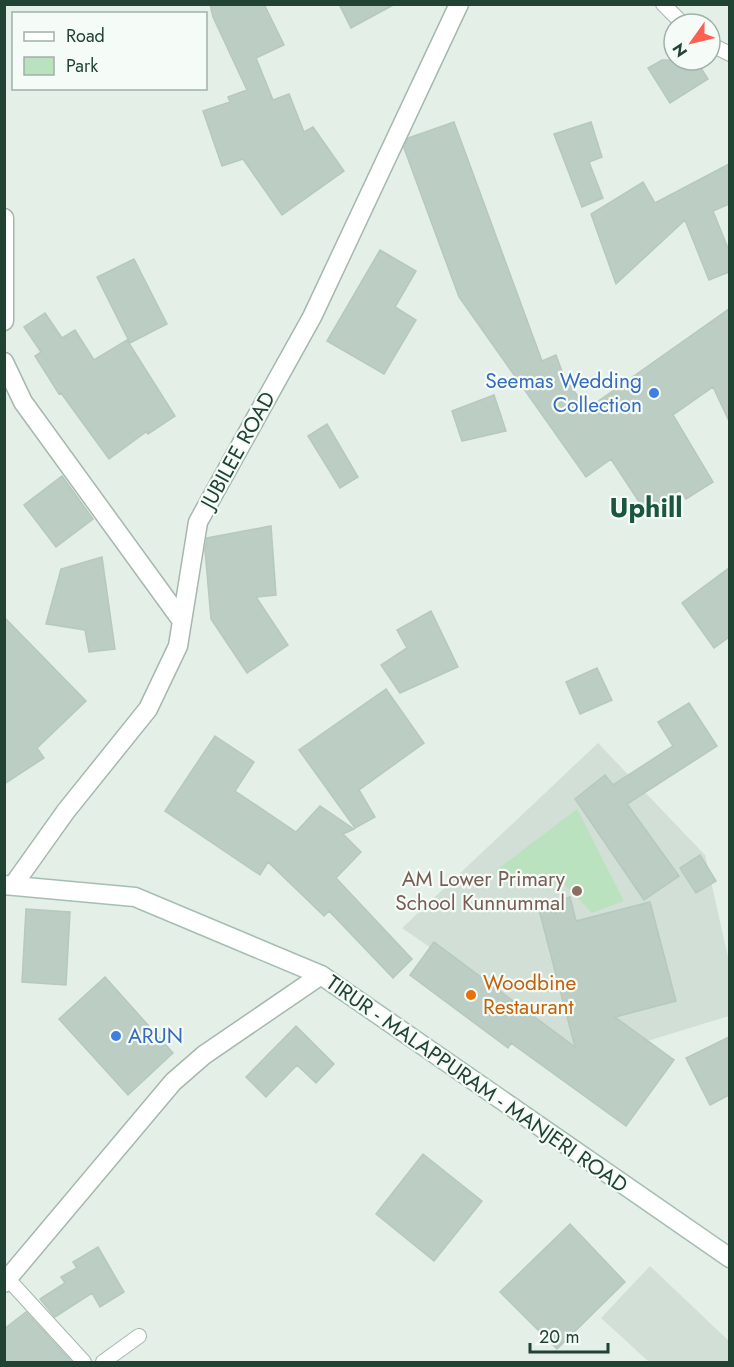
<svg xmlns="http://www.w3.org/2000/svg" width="734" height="1367" font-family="Jost,sans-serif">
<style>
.built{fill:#d2dfd7}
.green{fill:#bbe2bf}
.building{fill:#bccdc3;stroke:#b6c9be;stroke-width:1.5}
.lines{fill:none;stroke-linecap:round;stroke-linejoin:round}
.service-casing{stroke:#a6b8ae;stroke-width:16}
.minor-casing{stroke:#a6b8ae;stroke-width:21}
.secondary-casing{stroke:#a4bfb1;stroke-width:21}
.service{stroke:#fff;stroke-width:14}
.minor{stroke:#fff;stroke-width:18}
.secondary{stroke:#fff;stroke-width:18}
.shop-dot{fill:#3f7fe0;stroke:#f5fbf7;stroke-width:2}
.education-dot{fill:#8d6e63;stroke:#f5fbf7;stroke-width:2}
.food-dot{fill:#e8710a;stroke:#f5fbf7;stroke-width:2}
.labels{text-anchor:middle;stroke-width:4.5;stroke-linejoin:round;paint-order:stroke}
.shop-label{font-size:21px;fill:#366cbe;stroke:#f5fbf7;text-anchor:end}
.street-label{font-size:21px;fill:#214334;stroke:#f5fbf7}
.education-label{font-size:21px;fill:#785e54;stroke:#f5fbf7;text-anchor:end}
.food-label{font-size:21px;fill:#c56008;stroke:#f5fbf7;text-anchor:start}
.district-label{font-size:27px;font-weight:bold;fill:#1b573e;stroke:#f5fbf7}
</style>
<rect width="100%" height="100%" fill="#e4efe8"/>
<path class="built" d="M598,743l107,112 24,106v55l-137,42 -190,-130z
M650,1266l79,75v21h-80l-48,-44z"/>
<path class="green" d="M577,809l47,92 -32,12 -27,-28 -70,-14z"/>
<path class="building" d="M210,4h54l20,41 -28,13 17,42 16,-6 15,38 9,-5 31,44 -62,44 -39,-56 -21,7 -19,-55 27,-9 -2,-5 19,-7 -34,-73z
M339,4h56l-44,24z
M662,60h34l12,19 -38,24 -22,-35z
M454,122l88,239 14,-6 8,22 23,32 142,-100v112l-16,-34 -40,28 40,67 -27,17 -6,-9 -33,24 -36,-55 -25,18 -127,-180 -55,-149 4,-10z
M591,122l11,35 -13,5 14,36 -21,9 -28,-73z
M729,164v40l-16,7 16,40v21l-20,8 -24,-60 -69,64 -25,-70 52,-32 12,21z
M380,250l36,21 -21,36 21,13 -32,54 -57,-33z
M134,259l33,65 -37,19 -33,-66z
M45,313l17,25 13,-8 19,30 33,-20 48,76 -27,18 -2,-2 -37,27 -48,-66 -2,1 -24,-38 6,-4 -17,-25z
M494,395l12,36 -44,10 -10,-30z
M327,424l31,53 -18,11 -32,-52z
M62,476l31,43 -37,28 -32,-42z
M271,526l5,69 -20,2 32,48 -41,28 -36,-54 -6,-69 2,-12z
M102,557l13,92 -26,3 -4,-22 -39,-6 15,-55z
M729,568v69l-15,11 -32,-45z
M431,611l27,56 -58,26 -19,-28 26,-17 -10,-18z
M4,617l82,84 -49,47 7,10 -40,26z
M597,668l15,32 -32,14 -14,-32z
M386,689l38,54 -65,47 16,27 -20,11 -56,-78z
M689,703l28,43 -90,58 52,72 -35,24 -69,-101 30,-24 8,10 60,-39 -15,-24z
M215,736l39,26 -19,29 61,41 24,-26 34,23 -11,5 18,18 -25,26 76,81 -19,19 -64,-67 -5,5 -56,-54 -8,13 -95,-64z
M700,855l16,26 -20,12 -16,-25z
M570,897l6,24 74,-19 26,99 -61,16 59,43 -48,66 -115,-83 -3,5 -98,-73 24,-33 141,105 -37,-141z
M26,909l44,3 -4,73 -44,-3z
M105,977l68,76 -45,42 -69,-76z
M296,1026l38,38 -18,19 -19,-18 -31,32 -20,-20z
M729,1037v58l-19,10 -24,-47z
M423,1154l59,47 -48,60 -58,-47z
M570,1224l55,58 -68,67 -57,-57z
M98,1247l26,45 -24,15 -8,-14 -37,24 -15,-18 25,-16 -4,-6 16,-9 -4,-6z
M26,1312l46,50h-68v-33z"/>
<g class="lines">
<g class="service-casing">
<path id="service" d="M663,4l20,20
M710,44l20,10
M8,1279l76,83
M103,1362l36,-26"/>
</g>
<g class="minor-casing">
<path id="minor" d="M4,218v103
M4,362l19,40 159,219
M14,884l52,-73 82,-102 30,-63 20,-124 114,-205 147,-313
M4,1283l169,-201 31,-27 117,-80"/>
</g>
<g class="secondary-casing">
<path id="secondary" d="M4,885l131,12 186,78 409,283"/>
</g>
<use href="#service" class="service"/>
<use href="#minor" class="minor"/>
<use href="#secondary" class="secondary"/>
</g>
<g class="shop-dot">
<circle cx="654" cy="393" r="6"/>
<circle cx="116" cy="1036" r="6"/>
</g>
<circle class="education-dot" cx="577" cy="891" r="6"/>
<circle class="food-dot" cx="471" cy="995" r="6"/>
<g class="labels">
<g class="shop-label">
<text x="642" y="388">Seemas Wedding<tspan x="642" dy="24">Collection</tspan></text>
<text x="128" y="1043" text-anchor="start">ARUN</text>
</g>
<g class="street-label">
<text transform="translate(238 450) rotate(-61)" y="7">JUBILEE ROAD</text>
<text transform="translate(477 1084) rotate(35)" y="7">TIRUR - MALAPPURAM - MANJERI ROAD</text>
</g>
<g class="education-label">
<text x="565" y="886">AM Lower Primary<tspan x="565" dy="24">School Kunnummal</tspan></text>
</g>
<g class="food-label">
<text x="483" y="990">Woodbine<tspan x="483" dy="24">Restaurant</tspan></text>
</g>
<g class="district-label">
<text x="646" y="517">Uphill</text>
</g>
</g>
<rect width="734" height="1367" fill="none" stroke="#214334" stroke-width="12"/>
<rect x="12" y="12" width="195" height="78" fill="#f5fbf7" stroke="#a0b1a9" stroke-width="1.5"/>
<rect x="24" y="32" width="30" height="9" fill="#ffffff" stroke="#a0b1a9" stroke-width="1.5"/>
<text x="66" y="42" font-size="18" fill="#214334">Road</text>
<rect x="24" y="57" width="30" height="18" fill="#bbe2bf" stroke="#a0b1a9" stroke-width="1.5"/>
<text x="66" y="72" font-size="18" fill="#214334">Park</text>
<g transform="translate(692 42) rotate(236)"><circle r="28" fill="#f5fbf7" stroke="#a0b1a9" stroke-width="1.5"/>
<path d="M0-4.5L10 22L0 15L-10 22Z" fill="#fe5f53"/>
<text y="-9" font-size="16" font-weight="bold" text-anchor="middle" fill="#214334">N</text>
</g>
<path d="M530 1343v9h78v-9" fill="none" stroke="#214334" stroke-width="3"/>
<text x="539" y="1343" font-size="18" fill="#214334" stroke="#f5fbf7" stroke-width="4.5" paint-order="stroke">20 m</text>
</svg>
